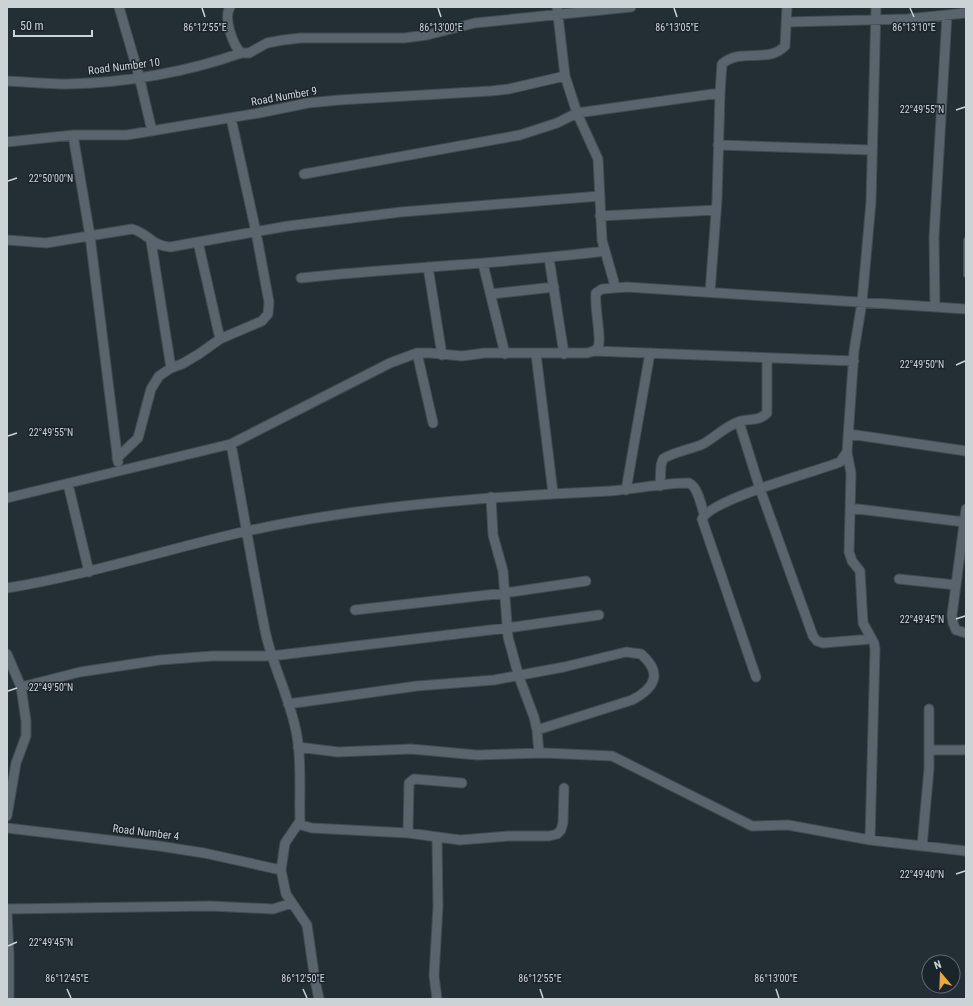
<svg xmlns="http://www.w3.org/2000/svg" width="973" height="1006" font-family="'Roboto Condensed',sans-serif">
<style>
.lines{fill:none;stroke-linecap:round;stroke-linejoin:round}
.service-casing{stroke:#424b50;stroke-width:6}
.minor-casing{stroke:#424b50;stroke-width:11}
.service{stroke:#59646c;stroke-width:4.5}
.minor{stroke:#59646c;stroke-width:9}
.ticks{fill:none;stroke:#ccd3d7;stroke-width:1.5}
.labels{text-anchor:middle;stroke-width:3;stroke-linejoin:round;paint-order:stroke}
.street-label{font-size:11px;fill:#ccd3d7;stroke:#1a242b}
.ticks-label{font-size:10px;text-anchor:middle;fill:#ccd3d7;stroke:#1a242b;stroke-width:3;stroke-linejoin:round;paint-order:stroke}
</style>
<rect width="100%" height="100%" fill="#242e35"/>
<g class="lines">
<g class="service-casing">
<path id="service" d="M966,240v35"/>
</g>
<g class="minor-casing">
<path id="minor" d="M119,7l20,69 13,55
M230,7c-7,11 3,38 11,46h8l18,-10 16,-3 18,-2h103l23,-3 48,-12 156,-16
M557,7l8,69 12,37 21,46 4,81 13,46
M787,22l120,-3 59,-6
M7,81c20,1 41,3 61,3 56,-1 120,-12 173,-31
M73,135l17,101 28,226
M7,142l66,-7h54l132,-22 49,-10 31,-3 152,-9 18,-2 56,-13
M718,145l154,5
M304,174l216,-39 37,-12 20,-10 143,-20
M600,216l116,-6
M7,240l39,3 86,-14c16,4 20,17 38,18l118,-21 113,-14 199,-16
M151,241l20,127
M198,242l22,97
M549,258l15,96
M483,264l22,90
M428,267l14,88
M301,278c101,-11 203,-14 304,-27
M710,292l7,-92 3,-107 2,-29c19,-17 46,0 63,-18l2,-39
M491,294l63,-7
M935,307l-1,-70 13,-222
M594,351l260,10
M417,353l16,70
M536,354l17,139
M739,422l21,67 53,147 4,5 6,2 48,-4
M849,434l117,17
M231,444c12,64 22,128 35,191 8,34 25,66 31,101 5,27 2,57 3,85l1,4 11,3 96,5 52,7 49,-4h40l8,-2 4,-4 2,-7 1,-35
M847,452l4,21 -2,79 3,9 8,10 3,52 11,20 1,6 -5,191
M117,458l21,-20 13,-49 8,-13 12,-8 11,-4 17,-10 21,-15 42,-18 6,-7 1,-12 -13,-70 -25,-114
M68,484l21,88
M660,486l1,-21 2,-6c12,-8 27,-9 40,-15 12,-7 22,-17 35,-22 10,-4 21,0 29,-9v-55
M626,490l24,-137
M491,497l2,38 10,36 5,66 11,40 15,40 3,13 2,23
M7,498l224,-54 159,-81 27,-10h13l32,3 23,-3h102c4,-1 9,-2 11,-6 4,-8 -4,-41 -2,-54l6,-4 25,-2 339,22
M850,508l114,14
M966,509l-14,106 1,8 3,7 10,3
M899,579l57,6
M7,588c81,-13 160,-39 240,-57 120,-26 241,-34 363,-40 26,-2 53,-8 79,-8 9,4 12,22 15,31
M355,610l150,-17 81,-12
M7,654l14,33 5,34v15l-10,27 -9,53
M756,677l-54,-158c9,-20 113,-47 138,-57l7,-10 7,-101 8,-49 9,-100 5,-195
M21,687l59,-15 80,-12 52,-4h59l236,-28 92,-13
M288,704l129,-18 77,-6 70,-13 62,-15 15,2c22,19 14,34 -9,46l-95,30
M298,747l40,5 73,-3 66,6 68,-2 67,3 140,70 36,-1 82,15 96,11
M929,750h37
M300,821l-15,22 -4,27 5,24 21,31 8,55 4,19
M7,828l152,18 45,7 77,17
M408,833l1,-50 5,-4 48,4
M922,846l7,-77v-60
M7,909l203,-3 63,3 19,-6
M7,913l2,41v45
M437,999l-3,-23 4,-70 -1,-68"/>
</g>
<use href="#service" class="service"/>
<use href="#minor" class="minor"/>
</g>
<path class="ticks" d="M202,8l3,9M438,8l3,9M674,8l3,9M910,8l4,9M956,110l9,-3M8,181l9,-3M956,365l9,-4M8,436l9,-3M956,619l9,-3M8,691l9,-3M956,874l9,-3M8,946l9,-4M67,989l4,9M303,989l4,9M540,989l3,9M776,989l3,9"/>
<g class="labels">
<g class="street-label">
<text transform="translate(124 66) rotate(-7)" y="4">Road Number 10</text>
<text transform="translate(284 96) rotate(-10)" y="4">Road Number 9</text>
<text transform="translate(146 832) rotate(7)" y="4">Road Number 4</text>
</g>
</g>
<g class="ticks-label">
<text x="205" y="31">86°12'55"E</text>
<text x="441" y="31">86°13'00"E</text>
<text x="677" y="31">86°13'05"E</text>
<text x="914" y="31">86°13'10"E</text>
<text x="922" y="113">22°49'55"N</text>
<text x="51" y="182">22°50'00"N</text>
<text x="922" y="368">22°49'50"N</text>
<text x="51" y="436">22°49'55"N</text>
<text x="922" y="623">22°49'45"N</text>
<text x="51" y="691">22°49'50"N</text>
<text x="922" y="878">22°49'40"N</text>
<text x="51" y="946">22°49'45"N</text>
<text x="67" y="982">86°12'45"E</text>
<text x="303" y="982">86°12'50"E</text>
<text x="540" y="982">86°12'55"E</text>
<text x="776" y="982">86°13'00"E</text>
</g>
<rect width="973" height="1006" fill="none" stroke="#ccd3d7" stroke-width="16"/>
<g transform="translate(941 974) rotate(341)"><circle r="19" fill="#1a242b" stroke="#616a70"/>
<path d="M0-3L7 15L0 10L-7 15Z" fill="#eba93a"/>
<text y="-6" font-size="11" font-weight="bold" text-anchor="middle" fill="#ccd3d7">N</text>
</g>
<path d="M14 30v6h78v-6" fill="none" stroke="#ccd3d7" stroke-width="2"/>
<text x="20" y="30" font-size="12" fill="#ccd3d7" stroke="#1a242b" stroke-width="3" paint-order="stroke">50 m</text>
</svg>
